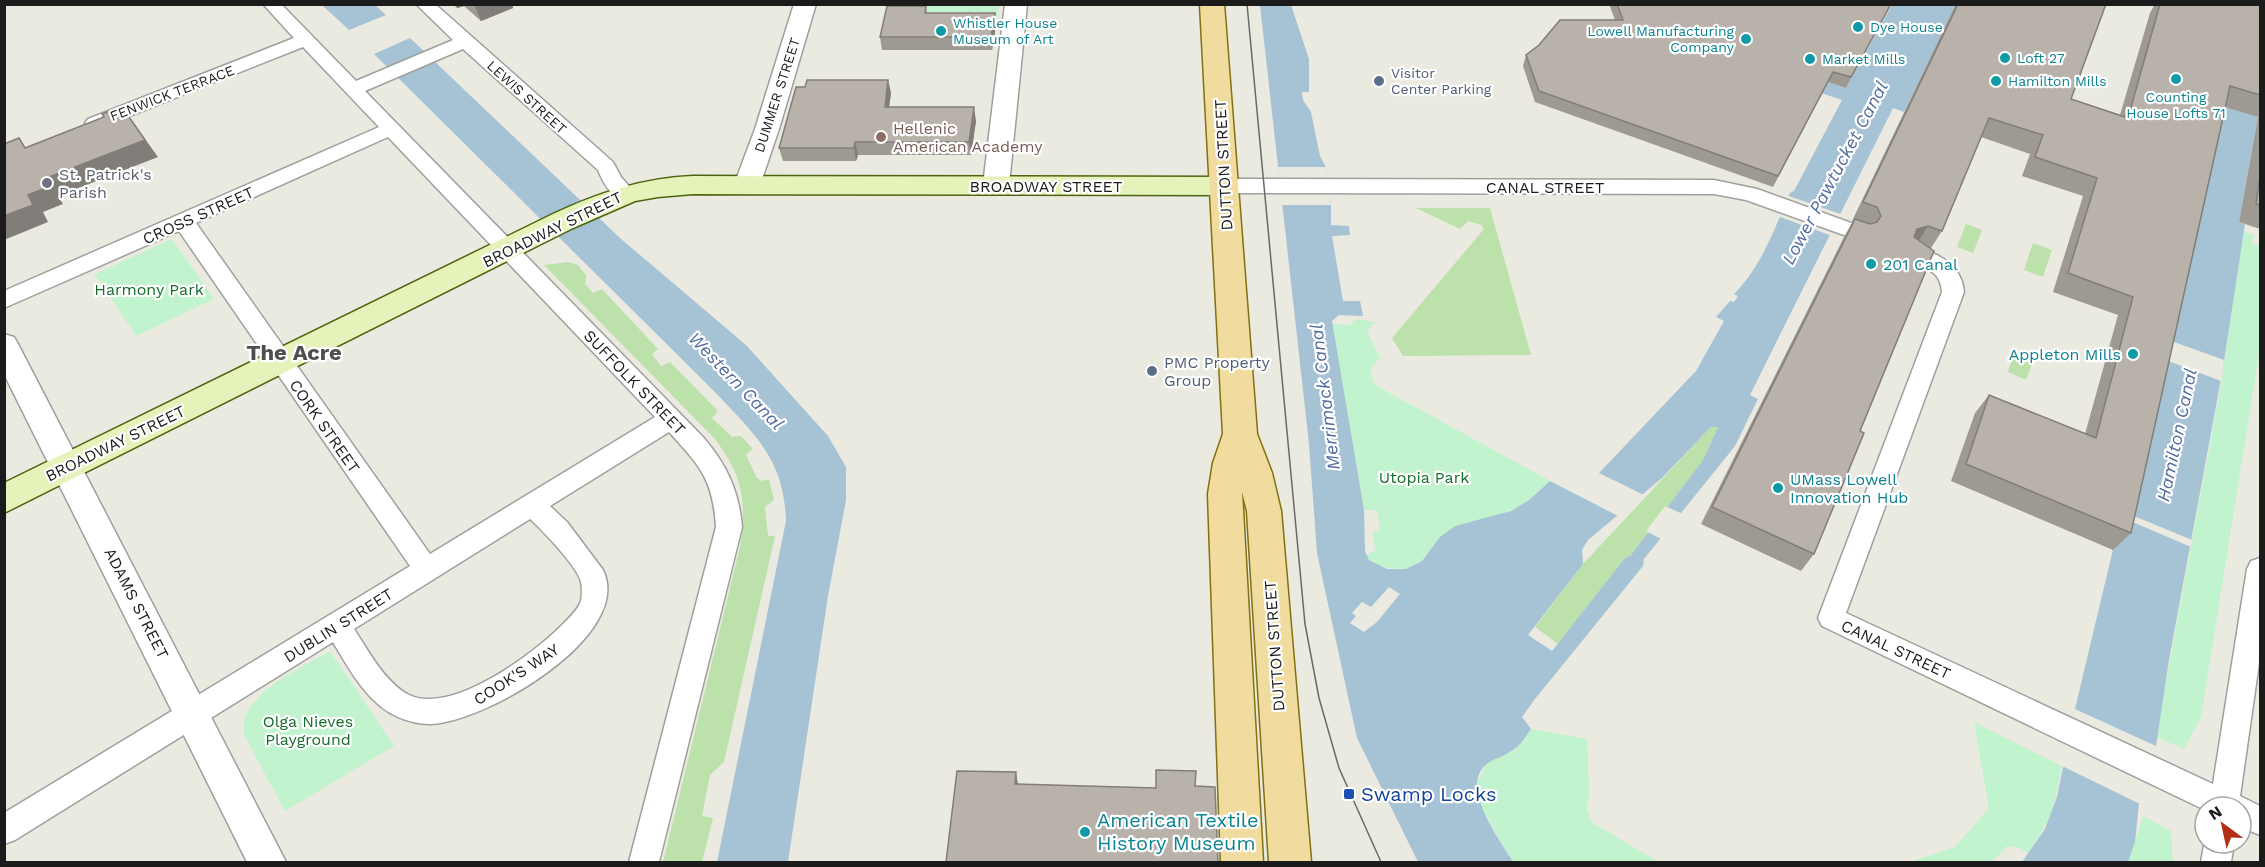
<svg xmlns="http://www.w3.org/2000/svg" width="2265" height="867" font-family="'Work Sans',sans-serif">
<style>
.grass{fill:#bde1ab}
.park{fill:#c1f3ce}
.water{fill:#a6c2d5;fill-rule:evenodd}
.pier{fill:#ebeae1}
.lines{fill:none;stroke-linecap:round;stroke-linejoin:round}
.minor-casing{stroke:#9f9f9f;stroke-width:3}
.tertiary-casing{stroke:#9f9f9f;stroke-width:3}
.secondary-casing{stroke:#4d640f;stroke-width:3}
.primary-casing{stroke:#83700f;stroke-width:3}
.minor{fill:#fff;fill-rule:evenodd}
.tertiary{fill:#fff;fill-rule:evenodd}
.secondary{fill:#e5f2b9;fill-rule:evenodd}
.primary{fill:#f1dca0;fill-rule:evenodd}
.tram{stroke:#696969;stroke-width:1.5}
.wall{fill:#9e9993}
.shaded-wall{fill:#817d78}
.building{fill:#b8b2ab;stroke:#817d78;stroke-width:1.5}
.culture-dot{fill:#0f9aa8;stroke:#fff;stroke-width:2}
.service-dot{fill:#5c6f8a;stroke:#fff;stroke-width:2}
.education-dot{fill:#8d6e63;stroke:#fff;stroke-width:2}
.worship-dot{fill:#6b7280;stroke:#fff;stroke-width:2}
.transit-dot{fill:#1a4fb4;stroke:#fff;stroke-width:2}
.labels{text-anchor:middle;stroke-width:4.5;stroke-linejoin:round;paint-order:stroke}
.far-culture-label{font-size:14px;fill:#0d838f;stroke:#fff;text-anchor:start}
.far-service-label{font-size:14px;fill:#4e5e75;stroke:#fff;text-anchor:start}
.far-street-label{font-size:14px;fill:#1b1b1b;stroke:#fff}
.education-label{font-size:16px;fill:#785e54;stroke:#fff;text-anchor:start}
.street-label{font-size:16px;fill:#1b1b1b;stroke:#fff}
.worship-label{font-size:16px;fill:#5b616d;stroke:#fff;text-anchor:start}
.culture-label{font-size:16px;fill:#0d838f;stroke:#fff;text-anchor:start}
.park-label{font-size:16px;fill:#166c2c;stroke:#fff}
.service-label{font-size:16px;fill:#4e5e75;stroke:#fff;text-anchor:start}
.water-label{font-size:18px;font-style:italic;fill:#526ba0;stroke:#fff}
.near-transit-label{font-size:20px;fill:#164399;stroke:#fff;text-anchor:start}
.near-culture-label{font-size:20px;fill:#0d838f;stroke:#fff;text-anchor:start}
.district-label{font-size:22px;font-weight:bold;fill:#4e4e4e;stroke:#fff}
</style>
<rect width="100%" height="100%" fill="#ebeae1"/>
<path class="grass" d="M1416,208h74l41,147 -128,1 -11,-18 92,-109 -3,-4 -13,-4 -8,8z
M1966,224l16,6 -9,23 -16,-6z
M2033,243l19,7 -9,27 -19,-7z
M568,262l10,3 8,10 -1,9 8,9 9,-4 56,60 -6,5 9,12 9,-4 48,49 -6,7 20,19 9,-1 12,13 -7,6 11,23 5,3 7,-2 5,21 -9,7 3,29h7l-51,226 -14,13 -8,41 11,2 -11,44h-39l77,-315c7,-47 3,-70 -25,-108l-171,-174z
M2013,356l19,8 -6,16 -18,-8z
M1711,427h7l-15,33 -72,95 -6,3 -67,86 -23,-17 48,-63z"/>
<path class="park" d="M908,5h91l-2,14 -92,1z
M2243,231l11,4 -2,9 8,3v101l-59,369 -17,32 -28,-12 66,-358z
M172,239l42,60 -78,37 -41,-62z
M1355,319l20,3 -8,9 13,27 -10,11 5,16 175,96 -29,25 -82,35 -18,20 -15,8 -27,-2 -10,-7 -2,-5 8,-5 -2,-19 7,-1 -3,-20h-13l-32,-186 19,1z
M330,651l64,95 -109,65 -40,-74c-11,-42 56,-68 85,-86z
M1974,722l88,44 -10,47 -23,41 -9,-6 -13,-2 -15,16h-82l45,-15 34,-39z
M1531,729l56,10 2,55 -2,14 4,14 68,40h-146l-34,-58 -2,-20 9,-20 29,-14z
M2143,816l28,15 2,31h-45z"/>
<path class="water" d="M322,5h53l11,10 -37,15z
M1260,5h31l18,54v33h-7l1,8 8,12 9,44 6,11 5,38v20l18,1 1,9 -18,1 11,65h17l3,15 -24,-1 -7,6 32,189 1,41 4,9 18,9h19l16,-8 18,-24 15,-11 56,-15 18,-11 21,-19 22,1 27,-9 97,-102 28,-50 -8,-4 14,-16 4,1 4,-6 -4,-2c28,-28 41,-67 56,-101l4,-2 48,-91 -161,-54 -15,-17 180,59 46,-83h64l-52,107 -11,-4 -143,287 8,4 -23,47 -91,113 -1,7 -108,133 -13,18 9,12c-5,7 -11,17 -18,21 -8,6 -17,8 -25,13 -31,22 13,78 25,99h-95l-61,-124 -40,-185 -8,-109zM1711,427h7l-15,33 -72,95 -6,3 -73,93 -24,-16 55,-71 -1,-14 6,-10 74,-62z
M2237,5l13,109 8,3 -19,105 6,2 -22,144 -54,292 -13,86 -17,57 -4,39 -7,20h-106l23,-33 12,-32 18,-88 55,-231z
M410,38l210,200 126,107 82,91 18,31v33l-18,96 -40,266h-71l69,-341c-2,-64 -33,-88 -74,-132l-338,-335z"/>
<path class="pier" d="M1278,167h48l5,38h-49z
M1786,195l57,20 -11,21 -55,-20z
M2163,338l61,22 -3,21 -63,-24z
M1596,471l3,2 47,23 -26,21 -70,-36 5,-2 27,-1z
M1665,506l20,9 -20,26 -19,-10z
M2122,511l70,29 -1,7 -70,-30z
M1389,587l11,7 -23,28 -13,10 -14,-9 6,-7 -4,-3 10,-11 9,5z
M2075,709l81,37 -14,59 -80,-39z"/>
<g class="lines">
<g class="minor-casing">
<path id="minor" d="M263,4h18l75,77 97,-41 -37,-36h19l178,158 8,15 14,16 -3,5c-18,5 -28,-13 -34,-28l-135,-121 -98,42 338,346c24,28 36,54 39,90l-83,335h-30l87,-335c-3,-48 -16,-61 -47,-95l-119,74 17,16 36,48c32,66 -120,154 -174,154 -10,0 -22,-3 -31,-7 -30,-13 -49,-48 -65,-75l-318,198 -11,4v-31l406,-247 -231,-335 -175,77v-17l375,-164 -76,-80 -201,80h-14l-3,-4 3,-4 206,-81zM388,137l267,280 -225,137 -234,-331zM530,519c12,11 48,48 51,63 1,5 1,14 0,19 -3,9 -13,18 -20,25 -28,28 -109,89 -152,69 -24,-12 -41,-45 -55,-66z
M1224,179l490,1 43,9 108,39 3,5 -3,5 -7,2 -112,-40 -32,-6 -490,-1 -7,-2 -3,-5 3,-5z
M1915,247c23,6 47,18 49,45l-118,321 367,171 34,-215 4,-8 9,-3v98l-20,140 20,10v29l-19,-8v-20h-36v3l-383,-184 -4,-8 124,-326c-2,-29 -27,-21 -38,-38l3,-5z
M2205,840v3h29l-3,19h-30z"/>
</g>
<g class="tertiary-casing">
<path id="tertiary" d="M794,4h22l-37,125 -19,56 -4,6 -9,2 -9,-2 -4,-6 21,-56z
M1005,4h22l-18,181 -4,6 -9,2 -9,-2 -4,-6z
M4,334l10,3 4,7 268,518h-39l-243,-488z"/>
</g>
<g class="secondary-casing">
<path id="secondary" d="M693,176l531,1 10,3 4,6 -4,6 -10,3 -531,-1 -35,3 -23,4 -62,27 -569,285v-30l549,-269c45,-21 90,-36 140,-38z"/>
</g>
<g class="primary-casing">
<path id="primary" d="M1200,4h24l33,430 15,39 9,38 30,351h-42l-22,-351 -5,-19 21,370h-42l-13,-368 5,-31 10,-29z"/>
</g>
<use href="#minor" class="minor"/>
<use href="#tertiary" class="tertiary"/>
<use href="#secondary" class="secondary"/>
<use href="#primary" class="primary"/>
<path class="tram" d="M1247,4l58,620 14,74 20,70 42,94"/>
</g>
<path class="wall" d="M453,4h59l1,4 -32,13 -17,-15 -7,2z
M1609,4h282l-45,84 -18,-6 -55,105 -238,-85 -12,-36 3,-11 89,-35z
M1956,4h150l-35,95 49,16 30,-102 5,-9h105v225l-21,-7 19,-105 -33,-10 -94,426 -18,17 -162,-69 24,-68 14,-18 96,39 33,-119 -65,-23 30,-96 -61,-20 8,-22 -49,-17 -39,94 -11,17 -71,183 -46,123 -13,17 -100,-47 143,-287 9,-16h-1z
M926,6l1,7h68l1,13 -4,24h-110l-2,-13z
M888,80l3,13 -2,14 87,14 -5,34h-113l-2,6h-73l-4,-13 26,-61z"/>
<path class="shaded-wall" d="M456,4h8v2l-7,2z
M474,4h38l1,4 -32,13z
M995,13l1,13 -4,24 -1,-13z
M888,80l3,13 -4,28 -2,-14z
M122,107l36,50 -100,39 5,8 -20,8 5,10 -44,18v-24z
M974,107l2,14 -5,34 -2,-13z
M855,142l3,13 -2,6 -2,-13z
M1928,226l-12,19 -11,3 12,-19z
M1016,772l2,13 -3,-1z"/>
<path class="building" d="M1617,4h274l-40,73 -18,-5 -55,104 -239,-85 -13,-36 13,-10 21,-25h63z
M1958,4h148l-35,95 57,19 32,-114h100v91l-30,-9 -99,447 -165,-69 23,-69 107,43 37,-141 -65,-24 29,-95 -62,-21 8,-22 -54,-17 -47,113 -14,-5 -11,3 -3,8 20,14 -74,180 4,2 -50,121 -102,-47 143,-288 15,5 7,-2 4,-6 -4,-9 -14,-5z
M887,6h39l-1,7h70l-4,24h-111z
M807,80h81l-3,27h89l-5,35h-114l-1,6h-75l17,-61h9z
M122,107l23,33 -101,39 4,8 -20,8 5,10 -29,11v-72l15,-6 6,10 79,-31 -2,-3z
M2260,176v29l-4,-1z
M1156,770l40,1 -1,15 20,1 3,75h-272l11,-91 59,1 -1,12 141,4z"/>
<g class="culture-dot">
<circle cx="1858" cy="27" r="6"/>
<circle cx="941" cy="31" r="6"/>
<circle cx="1746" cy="39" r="6"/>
<circle cx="2005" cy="58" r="6"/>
<circle cx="1810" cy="59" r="6"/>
<circle cx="2176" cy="79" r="6"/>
<circle cx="1996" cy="81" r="6"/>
<circle cx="1871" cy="264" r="6"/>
<circle cx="2133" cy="354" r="6"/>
<circle cx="1778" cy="488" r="6"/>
<circle cx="1085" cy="832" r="6"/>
</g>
<g class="service-dot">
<circle cx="1379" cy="81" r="6"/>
<circle cx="1152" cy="371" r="6"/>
</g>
<circle class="education-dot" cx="881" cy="137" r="6"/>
<circle class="worship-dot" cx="47" cy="183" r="6"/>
<rect class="transit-dot" x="1343" y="788" width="12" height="12" rx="3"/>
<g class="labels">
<g class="far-culture-label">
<text x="953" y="28">Whistler House<tspan x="953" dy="16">Museum of Art</tspan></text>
<text x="1870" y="32">Dye House</text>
<text x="1734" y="36" text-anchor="end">Lowell Manufacturing<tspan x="1734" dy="16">Company</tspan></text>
<text x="2017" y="63">Loft 27</text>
<text x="1822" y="64">Market Mills</text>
<text x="2008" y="86">Hamilton Mills</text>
<text x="2176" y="102" text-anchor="middle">Counting<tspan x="2176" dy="16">House Lofts 71</tspan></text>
</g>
<g class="far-service-label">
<text x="1391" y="78">Visitor<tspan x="1391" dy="16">Center Parking</tspan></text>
</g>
<g class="far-street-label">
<text transform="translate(172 93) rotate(-21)" y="5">FENWICK TERRACE</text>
<text transform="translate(777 95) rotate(-72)" y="5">DUMMER STREET</text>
<text transform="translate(527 97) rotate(42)" y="5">LEWIS STREET</text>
</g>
<g class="education-label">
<text x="893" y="134">Hellenic<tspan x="893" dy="18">American Academy</tspan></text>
</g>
<g class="street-label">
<text transform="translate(1223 165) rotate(-93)" y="6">DUTTON STREET</text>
<text x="1046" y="192">BROADWAY STREET</text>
<text x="1545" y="193">CANAL STREET</text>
<text transform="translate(198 215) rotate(-24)" y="6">CROSS STREET</text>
<text transform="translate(552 229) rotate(-26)" y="6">BROADWAY STREET</text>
<text transform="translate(635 382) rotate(46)" y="6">SUFFOLK STREET</text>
<text transform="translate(325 426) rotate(55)" y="6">CORK STREET</text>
<text transform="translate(115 443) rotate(-26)" y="6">BROADWAY STREET</text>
<text transform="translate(137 603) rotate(63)" y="6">ADAMS STREET</text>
<text transform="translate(338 625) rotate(-32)" y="6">DUBLIN STREET</text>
<text transform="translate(1274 646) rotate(-94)" y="6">DUTTON STREET</text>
<text transform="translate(1896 649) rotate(25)" y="6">CANAL STREET</text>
<text transform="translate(516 674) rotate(-33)" y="6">COOK'S WAY</text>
</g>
<g class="worship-label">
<text x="59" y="180">St. Patrick's<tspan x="59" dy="18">Parish</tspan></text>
</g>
<g class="culture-label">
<text x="1883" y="270">201 Canal</text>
<text x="2121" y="360" text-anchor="end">Appleton Mills</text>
<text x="1790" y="485">UMass Lowell<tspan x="1790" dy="18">Innovation Hub</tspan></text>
</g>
<g class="park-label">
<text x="149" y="295">Harmony Park</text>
<text x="1424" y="483">Utopia Park</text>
<text x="308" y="727">Olga Nieves<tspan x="308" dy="18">Playground</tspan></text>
</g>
<g class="service-label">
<text x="1164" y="368">PMC Property<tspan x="1164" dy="18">Group</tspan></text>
</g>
<g class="water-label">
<text transform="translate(1835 173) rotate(-62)" y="6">Lower Pawtucket Canal</text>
<text transform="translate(736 381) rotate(46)" y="6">Western Canal</text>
<text transform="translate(1325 397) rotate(-97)" y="6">Merrimack Canal</text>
<text transform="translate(2177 435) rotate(-78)" y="6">Hamilton Canal</text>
</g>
<g class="near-transit-label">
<text x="1361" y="801">Swamp Locks</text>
</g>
<g class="near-culture-label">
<text x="1097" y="827">American Textile<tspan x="1097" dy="23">History Museum</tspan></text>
</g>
<g class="district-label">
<text x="294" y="360">The Acre</text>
</g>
</g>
<rect width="2265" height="867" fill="none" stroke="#1b1b1b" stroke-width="12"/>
<g transform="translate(2223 825) rotate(327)"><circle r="28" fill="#ffffff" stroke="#a4a4a4" stroke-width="1.5"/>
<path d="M0-4.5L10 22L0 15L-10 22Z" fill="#b22f14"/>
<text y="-9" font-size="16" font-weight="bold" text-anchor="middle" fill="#1b1b1b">N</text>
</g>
</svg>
